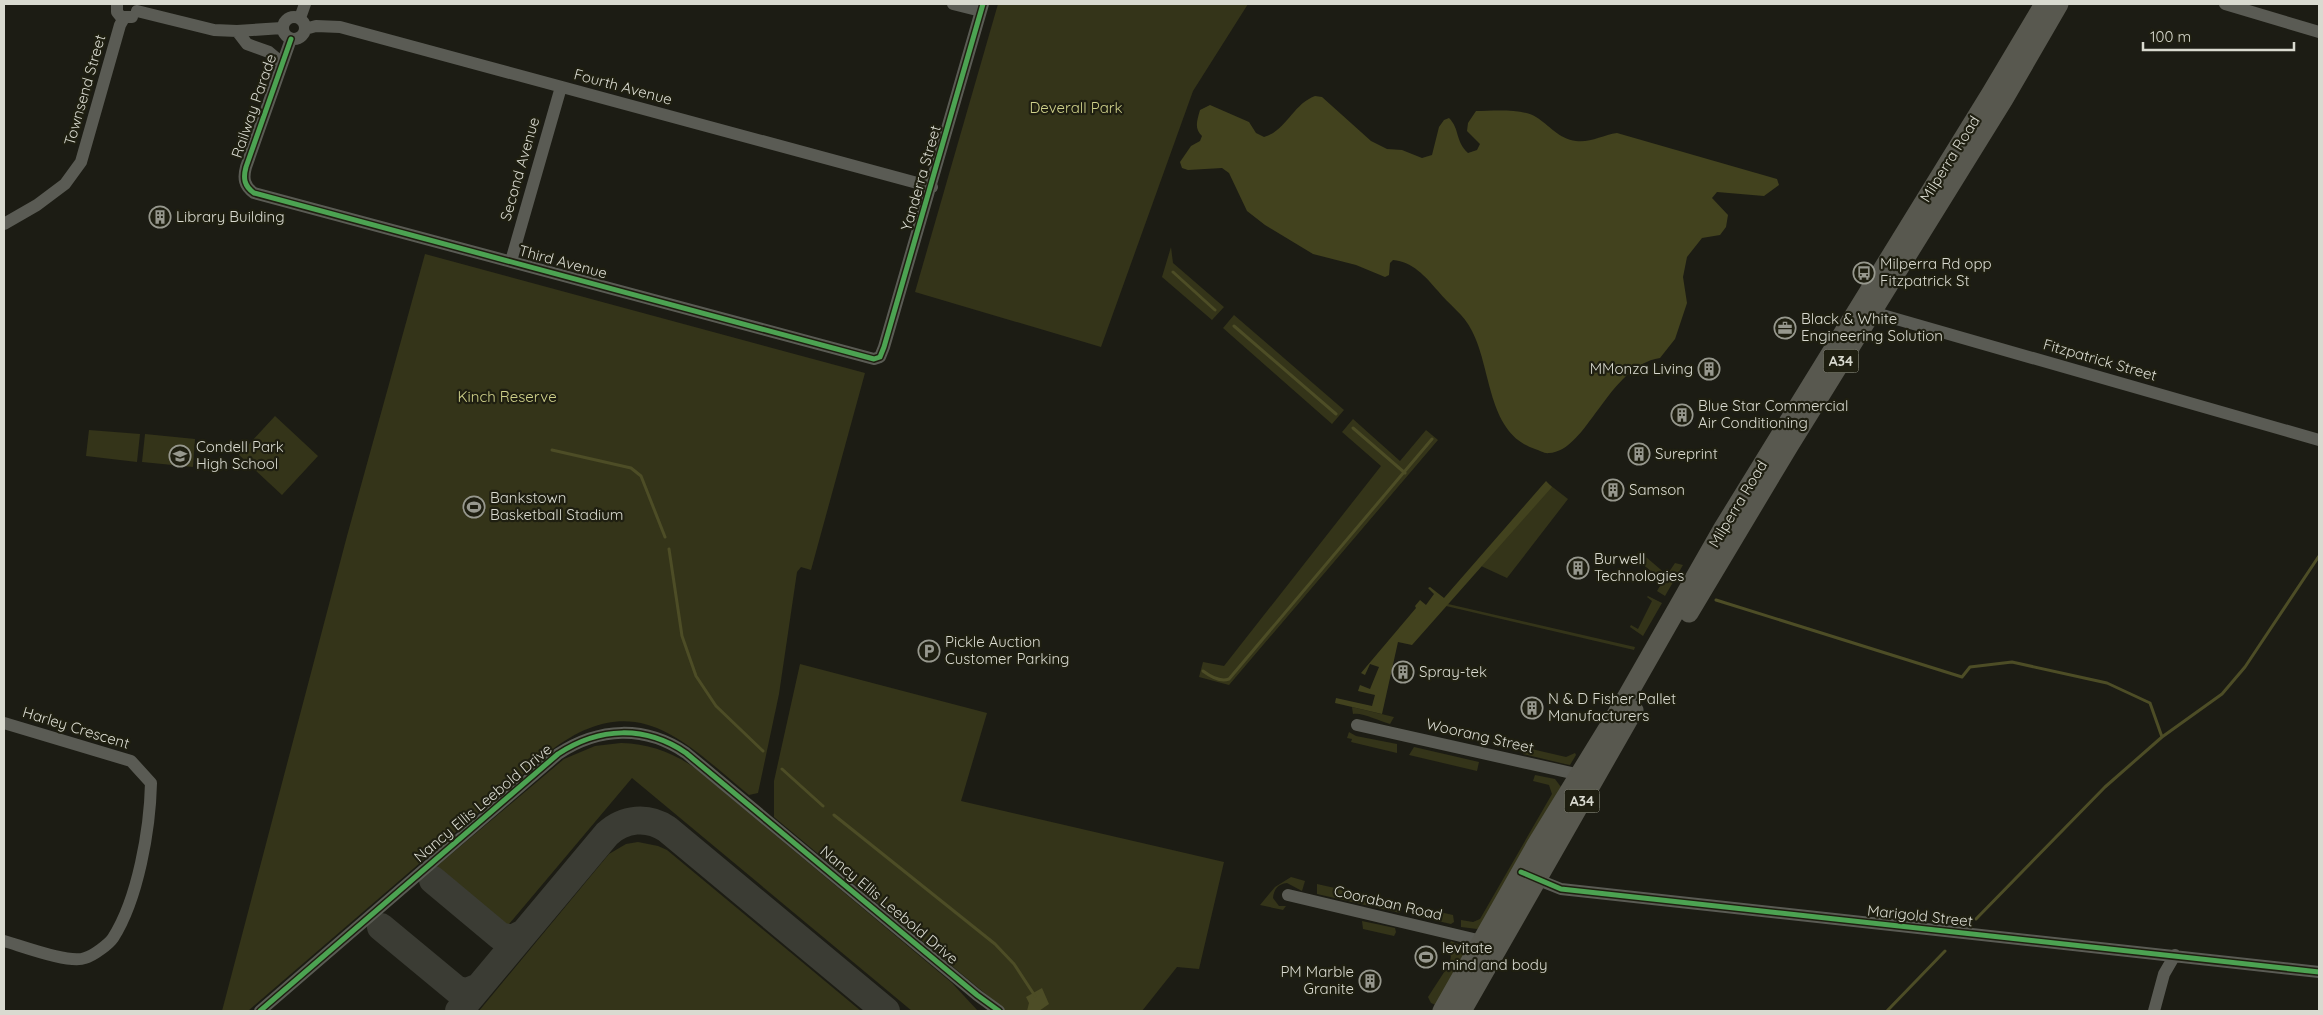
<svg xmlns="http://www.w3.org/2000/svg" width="2323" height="1015" font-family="Quicksand,sans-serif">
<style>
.green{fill:#343419}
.forest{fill:#42421e}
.water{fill:#4d4d26}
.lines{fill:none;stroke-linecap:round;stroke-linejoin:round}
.stream{stroke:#4d4d26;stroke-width:3}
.taxiway{stroke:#3b3c34;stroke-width:28}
.minor{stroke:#5a5b54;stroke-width:12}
.highway{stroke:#58584f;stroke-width:19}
.cycleway-casing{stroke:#1f1f11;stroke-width:8}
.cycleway{stroke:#4ca352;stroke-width:5}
.labels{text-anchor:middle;stroke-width:4.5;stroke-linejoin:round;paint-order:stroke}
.shield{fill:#1f1f11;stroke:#a1a297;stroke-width:1}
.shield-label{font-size:14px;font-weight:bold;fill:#d9dad0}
.street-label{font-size:15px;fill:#d9dad0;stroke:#1f1f11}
.park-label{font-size:15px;fill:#d0d28b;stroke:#1f1f11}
.poi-label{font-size:15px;fill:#d9dad0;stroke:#1f1f11;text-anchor:start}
</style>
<rect width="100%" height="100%" fill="#1c1c14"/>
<path class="green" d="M998,4h250l-55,87 -92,256 -186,-55z
M1171,247l2,16 51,44 -12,13 -50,-43z
M425,254l440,119 -54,197 -10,-3 -4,5 -18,122 -21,99 -9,2c-68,-56 -114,-109 -200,-43l-301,259h-26l125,-475z
M1234,315l110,95 -12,14 -109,-96z
M275,416l43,40 -36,39 -43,-40z
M1353,419l47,42 26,-31 12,10 -209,245 -30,-8 4,-15 21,4 157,-200 -39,-34z
M89,430l51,4 -3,28 -51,-6z
M145,434l50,5 -2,28 -51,-5z
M1550,485l18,14 -61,79 -26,-12z
M1639,551l28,24 8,-12 8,2 -18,31 -8,-5 6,-10 -28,-23z
M1648,596l14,7 -19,33 -13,-9 1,-2 7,4 14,-28 -5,-4z
M1448,604l187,43 -1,3 -188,-44z
M800,664l187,49 -26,88 263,61 -25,107 -22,-2 -35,44h-136l-232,-194v-36z
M1352,707l42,10 -4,7c-11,-3 -28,-12 -37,-10z
M1349,732l7,4 41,8v9l-46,-11 1,-3 -5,-1z
M621,743c28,1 51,9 74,25l257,215 26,28h-66l-280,-233 -128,152 -6,-1 -68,-57 134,-113 31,-13z
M1414,747l65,15 -2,9 -68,-16z
M1523,747l43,10 9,-4 1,2 -6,10 -5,-1 -42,-10z
M1535,775l20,4 6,8 -80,141 -4,1 -16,-2v-7l12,2 7,-3 72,-125 -3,-9 -16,-4z
M638,842l20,4 9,4 194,161h-382l130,-157 17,-10z
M1291,877l14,4 -3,10 -15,-8c-9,1 -13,6 -14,15l6,8h7l-3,4 -23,-5 15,-18z
M1317,884l85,19 -2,10 -83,-19z
M1413,906l40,9 1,7 -3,2 -40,-9z
M1362,921l33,7 1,4 -2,4 -31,-7z
M1451,941l12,5 3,8 -28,52 -7,-3 -3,-6 22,-34 1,-7 -5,-6z"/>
<path class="forest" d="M1315,96l7,1 49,44 16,8 15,1 20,8 10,-3 7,-28 5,-7 5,-2c11,11 6,23 19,35l9,-3 3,-6 -13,-13 1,-8 8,-12c16,0 46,-3 60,6 13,8 23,22 40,24 14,2 27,-6 41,-8l160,46 2,6 -15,11 -47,-4 -5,6 16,17 -2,12 -6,8 -18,3 -15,19 -4,20 4,26 -12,36 -15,19c-52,8 -73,94 -111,95 -4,1 -10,-3 -14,-4 -48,-16 -43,-80 -63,-118 -8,-17 -23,-26 -34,-40 -13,-15 -25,-29 -45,-31l-3,3 -1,12 -4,2 -29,-12 -43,-11 -48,-29 -18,-14 -18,-38 -7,-5 -34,2 -6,-2 -2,-6 11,-16 9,-5 2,-5c-8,-8 -5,-15 -2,-26l10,-5 39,17 7,11 8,4c22,-6 29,-33 51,-41z
M1546,481l6,6 -140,158 -14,-3 -16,72 -47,-11 1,-5 36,8 3,-11 -17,-4 2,-6 10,4 9,-22 -9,-3 -5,11 -4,-2 55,-65 -1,-2 5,-6 6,5 8,-11 -6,-6 2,-1 14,11z"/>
<path class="water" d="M1042,988l7,16 -10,7h-12l2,-8 -3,-6z"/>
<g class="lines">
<path class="stream" d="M1173,272l42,38
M1234,326l102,88
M1353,428l52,45
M552,450l79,18 10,8 24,61
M669,549l13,87 14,40 20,30 47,45
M1716,600l246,77 8,-10 42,-5 95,21 43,20 12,34
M1203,671c8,6 18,11 26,8l203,-240
M782,769l41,37
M834,815l161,129 19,20 21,32
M1976,919l129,-132 57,-50 60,-43 23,-27 74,-111
M1887,1011l58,-60"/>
<path class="taxiway" d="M433,880l67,56 12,3 12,-6
M381,927l76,63 10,2 12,-5
M459,1011l148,-177c17,-16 41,-18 60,-5l219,182"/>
<path class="minor" d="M117,4v8l4,5h11
M953,4l28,7
M2225,4l94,28
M137,11l77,19 23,1 45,-3
M283 28a11 11 0 1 1 22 0a11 11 0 1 1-22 0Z
M300,18l5,-14
M305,29l11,-3 24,1 592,160
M237,31l10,13 22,8 13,11
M291,39l-45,128c-3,11 -2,19 8,26l620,166 6,-2 4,-10 99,-343
M4,224l33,-19 28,-21 16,-22 39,-137 4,-7
M511,261l50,-174
M1872,312l447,128
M4,723l127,38 20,22c-1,46 -13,116 -38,155 -4,6 -20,18 -28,20 -16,6 -63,-12 -81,-17
M1357,725l228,51
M1531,877l30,12 758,83
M1288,895l194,46
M260,1011l298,-257c41,-27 87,-29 128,-1l291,242 22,16
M2154,1011l10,-37 11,-19"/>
<path class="highway" d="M1689,613l100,-167 215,-347 55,-95
M1442,1011l94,-166 86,-140 101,-177 268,-435 53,-89
M1462,1011l172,-301"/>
<g class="cycleway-casing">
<path id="cycleway" d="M291,39l-45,128c-3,11 -2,19 8,26l620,166 6,-2 4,-10 99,-343
M1521,872l40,17 758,83
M260,1011l298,-257c41,-27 87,-29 128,-1l291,242 22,16"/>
</g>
<use href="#cycleway" class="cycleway"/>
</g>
<defs>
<g id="building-ring" transform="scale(1.125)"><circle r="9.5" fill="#1f1f11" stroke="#97988e" stroke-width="1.5"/><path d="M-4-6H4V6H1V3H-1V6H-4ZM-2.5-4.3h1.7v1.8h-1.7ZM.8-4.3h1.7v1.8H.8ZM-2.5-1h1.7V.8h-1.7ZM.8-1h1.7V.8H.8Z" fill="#97988e"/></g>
<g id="bus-ring" transform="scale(1.125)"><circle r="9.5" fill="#1f1f11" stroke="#97988e" stroke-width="1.5"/><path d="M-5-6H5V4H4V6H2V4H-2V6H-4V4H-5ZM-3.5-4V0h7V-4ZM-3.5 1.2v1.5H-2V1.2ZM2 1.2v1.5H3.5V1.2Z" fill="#97988e"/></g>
<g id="office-ring" transform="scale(1.125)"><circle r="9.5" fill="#1f1f11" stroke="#97988e" stroke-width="1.5"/><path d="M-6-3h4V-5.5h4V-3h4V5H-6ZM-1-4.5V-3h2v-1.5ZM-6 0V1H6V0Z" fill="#97988e"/></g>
<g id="school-ring" transform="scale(1.125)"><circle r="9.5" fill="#1f1f11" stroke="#97988e" stroke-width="1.5"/><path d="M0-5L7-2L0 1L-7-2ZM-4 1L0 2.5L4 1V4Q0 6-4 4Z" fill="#97988e"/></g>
<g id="stadium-ring" transform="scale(1.125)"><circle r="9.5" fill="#1f1f11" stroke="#97988e" stroke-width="1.5"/><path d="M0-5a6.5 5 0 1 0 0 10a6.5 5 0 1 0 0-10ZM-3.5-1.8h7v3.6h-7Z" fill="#97988e"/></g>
<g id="parking-ring" transform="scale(1.125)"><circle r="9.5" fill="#1f1f11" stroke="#97988e" stroke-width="1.5"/><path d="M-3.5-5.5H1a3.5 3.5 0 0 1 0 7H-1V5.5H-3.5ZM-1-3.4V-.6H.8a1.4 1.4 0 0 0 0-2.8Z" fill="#97988e"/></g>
</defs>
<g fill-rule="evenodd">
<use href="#building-ring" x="160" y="217"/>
<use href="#bus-ring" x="1864" y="273"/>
<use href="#office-ring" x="1785" y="328"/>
<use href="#building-ring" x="1709" y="369"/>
<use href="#building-ring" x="1682" y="415"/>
<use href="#building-ring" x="1639" y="454"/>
<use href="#school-ring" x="180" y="456"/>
<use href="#building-ring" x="1613" y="490"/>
<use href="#stadium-ring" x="474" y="507"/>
<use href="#building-ring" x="1578" y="568"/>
<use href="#parking-ring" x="929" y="651"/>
<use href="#building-ring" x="1403" y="672"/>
<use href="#building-ring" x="1532" y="708"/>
<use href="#stadium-ring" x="1426" y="957"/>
<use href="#building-ring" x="1370" y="981"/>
</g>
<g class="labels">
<g class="shield">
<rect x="1823.5" y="349.5" width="35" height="23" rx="4"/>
<rect x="1564.5" y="789.5" width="35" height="23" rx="4"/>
</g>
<g class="shield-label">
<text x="1841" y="366">A34</text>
<text x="1582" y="806">A34</text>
</g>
<g class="street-label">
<text transform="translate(623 87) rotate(15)" y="5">Fourth Avenue</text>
<text transform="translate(85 90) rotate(-74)" y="5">Townsend Street</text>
<text transform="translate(254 106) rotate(-71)" y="5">Railway Parade</text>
<text transform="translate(1950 159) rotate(-58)" y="5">Milperra Road</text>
<text transform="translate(520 169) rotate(-74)" y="5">Second Avenue</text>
<text transform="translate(921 178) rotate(-74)" y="5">Yanderra Street</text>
<text transform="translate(563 262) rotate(15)" y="5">Third Avenue</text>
<text transform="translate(2100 360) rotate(16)" y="5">Fitzpatrick Street</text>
<text transform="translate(1738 504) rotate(-59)" y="5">Milperra Road</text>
<text transform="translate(76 728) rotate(17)" y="5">Harley Crescent</text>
<text transform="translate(1480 736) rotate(13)" y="5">Woorang Street</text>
<text transform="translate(483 803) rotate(-40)" y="5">Nancy Ellis Leebold Drive</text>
<text transform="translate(1388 903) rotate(13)" y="5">Cooraban Road</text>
<text transform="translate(889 905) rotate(40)" y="5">Nancy Ellis Leebold Drive</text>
<text transform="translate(1920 916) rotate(6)" y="5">Marigold Street</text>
</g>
<g class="park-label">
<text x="1076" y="113">Deverall Park</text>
<text x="507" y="402">Kinch Reserve</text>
</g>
<g class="poi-label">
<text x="176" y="222">Library Building</text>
<text x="1880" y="269">Milperra Rd opp<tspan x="1880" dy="17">Fitzpatrick St</tspan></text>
<text x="1801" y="324">Black &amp; White<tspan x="1801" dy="17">Engineering Solution</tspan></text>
<text x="1693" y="374" text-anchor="end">MMonza Living</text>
<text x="1698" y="411">Blue Star Commercial<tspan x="1698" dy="17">Air Conditioning</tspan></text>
<text x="196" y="452">Condell Park<tspan x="196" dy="17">High School</tspan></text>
<text x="1655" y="459">Sureprint</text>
<text x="1629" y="495">Samson</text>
<text x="490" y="503">Bankstown<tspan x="490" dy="17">Basketball Stadium</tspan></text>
<text x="1594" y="564">Burwell<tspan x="1594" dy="17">Technologies</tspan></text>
<text x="945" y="647">Pickle Auction<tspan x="945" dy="17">Customer Parking</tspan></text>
<text x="1419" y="677">Spray-tek</text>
<text x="1548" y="704">N &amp; D Fisher Pallet<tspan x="1548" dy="17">Manufacturers</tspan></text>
<text x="1442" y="953">levitate<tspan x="1442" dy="17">mind and body</tspan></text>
<text x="1354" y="977" text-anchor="end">PM Marble<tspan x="1354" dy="17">Granite</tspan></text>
</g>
</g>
<rect width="2323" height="1015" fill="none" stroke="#d9dad0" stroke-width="10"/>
<path d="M2143 42v8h151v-8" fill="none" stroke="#d9dad0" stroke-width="2.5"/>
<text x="2150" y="42" font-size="15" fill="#d9dad0" stroke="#1f1f11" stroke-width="4" paint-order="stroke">100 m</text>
</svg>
